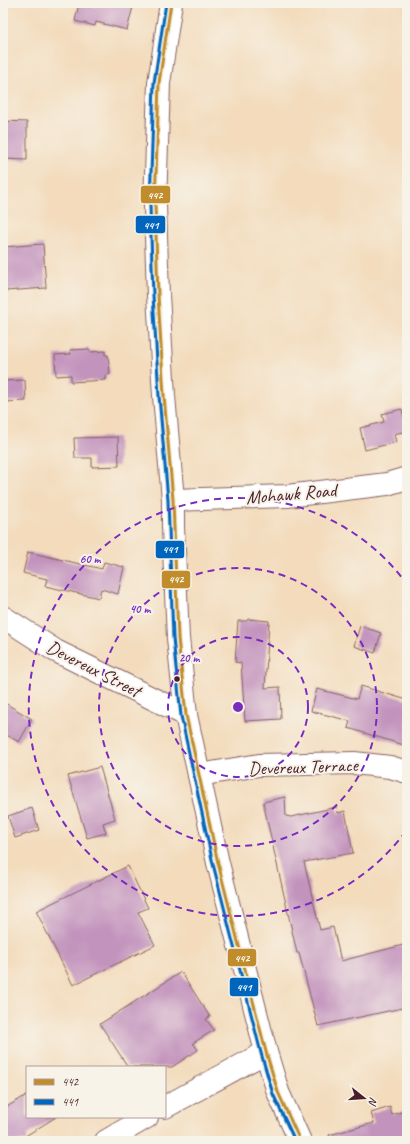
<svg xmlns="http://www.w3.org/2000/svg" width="410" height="1144" font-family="Caveat,sans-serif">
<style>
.building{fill:#c293bd}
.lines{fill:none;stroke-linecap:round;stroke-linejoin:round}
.street-casing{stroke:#85615e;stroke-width:24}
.primary-casing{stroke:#85615e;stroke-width:24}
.street{stroke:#fff;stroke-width:22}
.primary{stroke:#fff;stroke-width:22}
.bus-1-casing{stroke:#f7f3e8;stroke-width:6}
.bus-2-casing{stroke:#f7f3e8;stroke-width:6}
.bus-1{stroke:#c08c2c;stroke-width:3}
.bus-2{stroke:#0065bd;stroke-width:3}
.ring{fill:none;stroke:#7b2cbf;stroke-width:2;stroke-dasharray:7 5}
.bus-dot{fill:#4a1f2b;stroke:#f7f3e8;stroke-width:1.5}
.labels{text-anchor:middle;stroke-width:4;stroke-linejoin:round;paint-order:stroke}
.street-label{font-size:19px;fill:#4a1f2b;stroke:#f7f3e8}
.centre{fill:#7b2cbf;stroke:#f7f3e8;stroke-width:2}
.ring-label{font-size:12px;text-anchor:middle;font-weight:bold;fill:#7b2cbf;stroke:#f7f3e8;stroke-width:4;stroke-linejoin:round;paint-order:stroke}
.line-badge{stroke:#f7f3e8;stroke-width:1.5}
.badge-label{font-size:11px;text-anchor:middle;font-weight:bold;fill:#fff}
</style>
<rect width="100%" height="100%" fill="#f7f3e8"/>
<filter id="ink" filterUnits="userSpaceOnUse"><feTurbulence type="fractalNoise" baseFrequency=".025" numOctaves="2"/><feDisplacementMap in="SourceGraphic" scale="8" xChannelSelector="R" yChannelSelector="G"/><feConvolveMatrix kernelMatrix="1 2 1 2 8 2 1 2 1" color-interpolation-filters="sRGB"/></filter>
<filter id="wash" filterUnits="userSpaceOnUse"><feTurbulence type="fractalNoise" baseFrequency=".012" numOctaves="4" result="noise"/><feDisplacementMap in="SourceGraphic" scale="16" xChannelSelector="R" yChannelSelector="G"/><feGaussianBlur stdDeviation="0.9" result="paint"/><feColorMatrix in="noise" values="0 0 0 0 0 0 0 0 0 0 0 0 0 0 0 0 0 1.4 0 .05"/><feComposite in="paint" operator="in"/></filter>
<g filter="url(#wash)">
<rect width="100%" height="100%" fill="#f3dbbc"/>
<g id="blocks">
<path class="building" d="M79,3l18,4 1,-4h36l-7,27 -31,-8 -1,4 -20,-5z
M3,121l24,1v38l-24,-1z
M43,244l3,44 -40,3 -2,-25h-1v-19z
M89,349l1,3 15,-1v4h3l2,19 -4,1v5l-35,2v-7l-15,1 -1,-21 16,-1 -1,-4z
M25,380l1,21 -23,1v-21z
M402,409l5,22 -13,3 2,8 -31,8 -5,-22 24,-6 -2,-8z
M118,437l1,29 -27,1v-9h-17l-1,-20z
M28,552l74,17 2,-7 20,5 -6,27 -17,-5 -2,9 -54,-12 2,-7 -24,-6z
M248,619l21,2 -4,67 15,-1 1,32 -36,2 -4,-58 -6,-1 3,-41h9z
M360,626l21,7 -6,20 -21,-7z
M361,686l46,14v46l-59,-18 2,-7 -39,-10 6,-22 40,10z
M3,702l29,17 -13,23 -16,-9z
M100,767l15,52 -12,4 3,10 -19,5 -19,-62z
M285,797l1,19 5,1 46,-10 1,6 7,-2 8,42 -49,9 16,68 13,-3 8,34 66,-17v63l-89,19 -19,-73h-2l-34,-151z
M32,808l7,22 -24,8 -7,-22z
M128,866l20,42 -10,4 17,33 -82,40 -37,-74z
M181,972l29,45 -4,2 8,11 -21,13 5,7 -26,17h-44l-28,-43z
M27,1095v22h29l-29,18v6h-24v-32z
M390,1107l2,8 15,-5v31h-77l-1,-6 45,-12 -3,-10z"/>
</g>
</g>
<g filter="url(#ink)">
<use href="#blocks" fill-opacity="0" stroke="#85615e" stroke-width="1"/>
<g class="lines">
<g class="street-casing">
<path id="street" d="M173,500l114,-4 100,-12 20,-6
M3,617l53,34 130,64
M199,775l60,-10 95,-2 36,4 17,5"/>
</g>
<g class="primary-casing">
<path id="primary" d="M171,3l-12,80 -4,122 3,90 6,101 9,104v27l5,111 8,77 32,148 48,189 12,40 22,49
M165,1107l101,-55
M106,1141l41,-24"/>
</g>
<use href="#street" class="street"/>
<use href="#primary" class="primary"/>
<g class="bus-1-casing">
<path id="bus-1" d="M171,3l-12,80 -4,122 3,90 6,101 9,104 5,138 8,77 32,148 48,189 12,40 22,49"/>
</g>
<g class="bus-2-casing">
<path id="bus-2" d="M166,3l-12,80 -4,122 3,90 6,101 9,104 5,138 8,78 32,148 48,189 12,41 22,47"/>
</g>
<use href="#bus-1" class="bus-1"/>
<use href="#bus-2" class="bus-2"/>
</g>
</g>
<g class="ring">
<circle cx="238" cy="707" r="70"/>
<circle cx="238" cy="707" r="139"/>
<path d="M406 831A209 209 0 1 1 406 583"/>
</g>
<circle class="bus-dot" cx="177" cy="679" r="3.5"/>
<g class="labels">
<g class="street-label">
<text transform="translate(291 493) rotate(-5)" y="7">Mohawk Road</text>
<text transform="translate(94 668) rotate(27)" y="7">Devereux Street</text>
<text transform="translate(303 766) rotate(-2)" y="7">Devereux Terrace</text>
</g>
</g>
<circle cx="238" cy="707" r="6" class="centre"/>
<g class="ring-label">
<text x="90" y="563">60 m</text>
<text x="140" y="613">40 m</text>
<text x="189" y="662">20 m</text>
</g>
<g class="line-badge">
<rect x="140" y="185" width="31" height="19" rx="4" fill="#c08c2c"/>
<rect x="135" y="215" width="31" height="19" rx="4" fill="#0065bd"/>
<rect x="155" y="540" width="30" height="19" rx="4" fill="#0065bd"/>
<rect x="161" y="570" width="30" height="19" rx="4" fill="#c08c2c"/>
<rect x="227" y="948" width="30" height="19" rx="4" fill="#c08c2c"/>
<rect x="229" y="977" width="30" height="20" rx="4" fill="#0065bd"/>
</g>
<g class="badge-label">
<text x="155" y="199">442</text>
<text x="151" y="229">441</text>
<text x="170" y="553">441</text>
<text x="176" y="583">442</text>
<text x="242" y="962">442</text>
<text x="244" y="991">441</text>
</g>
<rect width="410" height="1144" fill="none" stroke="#f7f3e8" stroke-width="16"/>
<rect x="26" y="1066" width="140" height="52" fill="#f7f3e8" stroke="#b29e9c"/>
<rect x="34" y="1079" width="20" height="6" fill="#c08c2c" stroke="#b29e9c"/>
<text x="62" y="1086" font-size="12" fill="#4a1f2b">442</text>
<rect x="34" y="1099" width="20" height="6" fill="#0065bd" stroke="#b29e9c"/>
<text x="62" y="1106" font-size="12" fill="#4a1f2b">441</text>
<g transform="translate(364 1098) rotate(107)" stroke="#f7f3e8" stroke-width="3" paint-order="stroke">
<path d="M0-3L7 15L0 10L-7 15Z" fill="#4a1f2b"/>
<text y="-6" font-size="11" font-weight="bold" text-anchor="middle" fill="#4a1f2b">N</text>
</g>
</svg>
